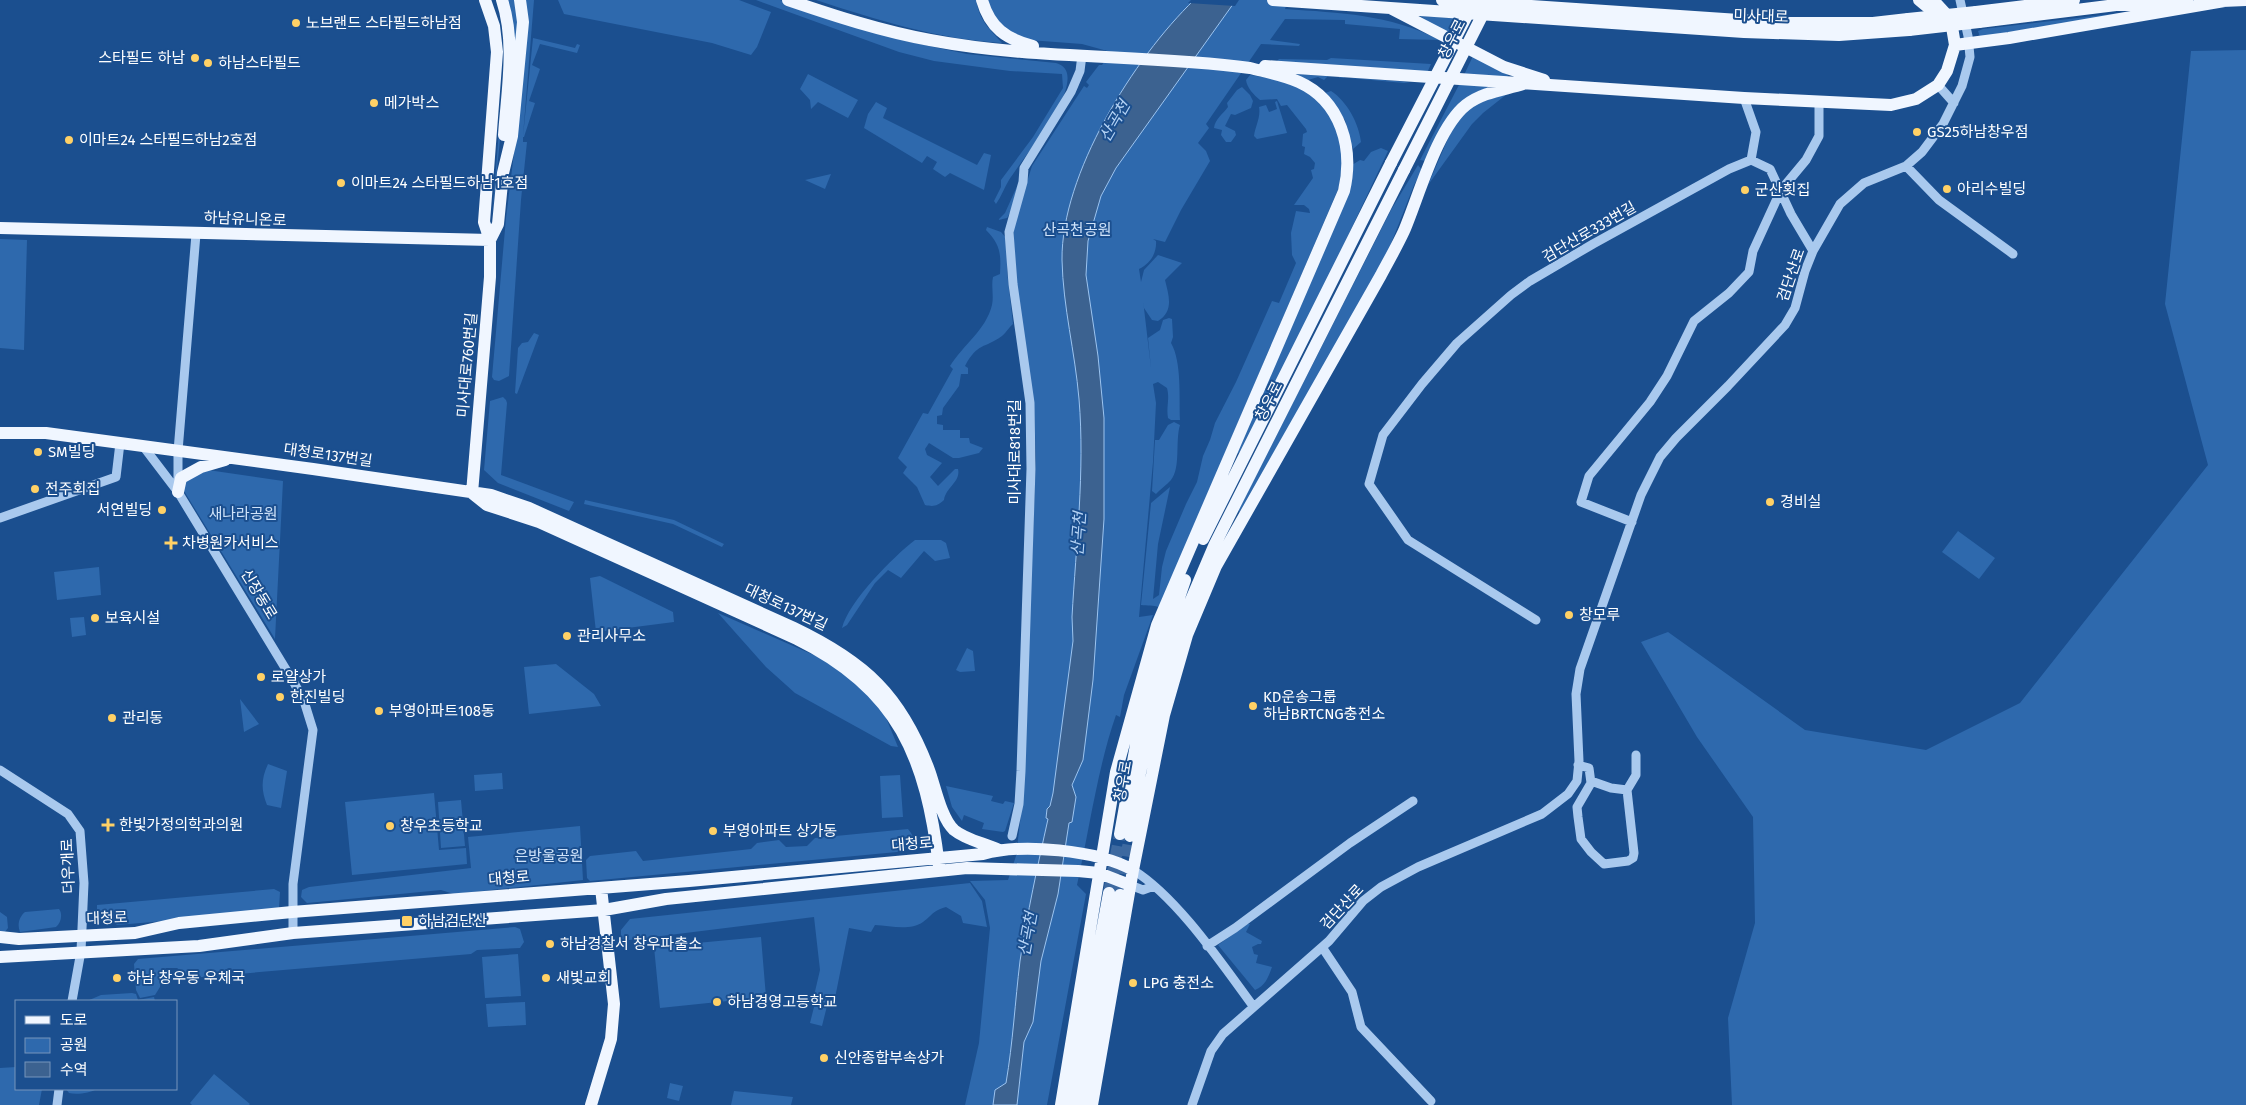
<svg xmlns="http://www.w3.org/2000/svg" width="2246" height="1105" font-family="'Fira Sans','Noto Sans KR',sans-serif">
<style>
.green{fill:#2e69ad}
.water{fill:#3c6290;stroke:#9cc4f0}
.pier{fill:#1b4f8f}
.lines{fill:none;stroke-linecap:round;stroke-linejoin:round}
.major-tunnel{stroke:#3d69a0;stroke-width:12;stroke-dasharray:12 6;stroke-linecap:butt}
.minor{stroke:#a9c9ee;stroke-width:9}
.major{stroke:#f0f6ff;stroke-width:12}
.major-bridge{stroke:#f0f6ff;stroke-width:12}
.poi-dot{fill:#ffd166;stroke:#1b4f8f;stroke-width:2}
.labels{text-anchor:middle;stroke-width:4;stroke-linejoin:round;paint-order:stroke}
.street-label{font-size:15px;fill:#fff;stroke:#1b4f8f}
.poi-label{font-size:15px;fill:#fff;stroke:#1b4f8f;text-anchor:start}
.park-label{font-size:15px;fill:#cfe3fa;stroke:#1b4f8f}
.water-label{font-size:16px;font-style:italic;fill:#b5d3f5;stroke:#1b4f8f}
</style>
<rect width="100%" height="100%" fill="#1b4f8f"/>
<path class="green" d="M506,0h9l3,18 -2,26z
M525,0h9l-11,136 10,-98 42,10 2,-4 3,1 -3,8 -37,-9 -8,21 8,4 -11,32 6,2 -11,34h-1v5h4l-6,58 -12,176 -10,5 -5,-1 -2,-3 14,-159 9,-73z
M558,0h181l32,12 -14,35 -6,8 -39,-12 -148,-29z
M756,0h24l59,21 71,21 57,12 89,9c10,3 13,10 11,21 -4,25 -43,73 -58,96 -5,8 -8,17 -13,24l-2,-3 7,-14v-7l32,-43 30,-49 -1,-14 -52,-3 -76,-10 -35,-9z
M816,0h160c4,22 13,28 26,43 -65,-4 -125,-23 -186,-43z
M985,0h303l-3,9c56,4 103,5 155,31l-41,-1 1,-10 -55,-5v-4l-60,-1 -15,21 30,4 -1,2 -38,-2 -55,80 3,4 -11,15 8,8 4,10 -29,49 -16,32 -12,-3 3,2c1,12 -6,23 -17,28l2,13 3,-12 14,-15 24,8 -17,17c4,16 9,31 -7,41l-6,-1 -8,-12 -1,-8 8,68 -3,-30 12,-8 3,-10 6,-2 3,1 1,18 -2,6c11,19 8,55 9,77h-9l-3,-2c-2,-11 2,-19 -1,-30l-9,-6 -5,2 3,19 -3,59 -14,155 14,-2 -29,80 -4,22 -4,-2c-18,51 -27,116 -39,170l9,9 -39,211h-82l14,-62 11,-115 -5,-28 -15,-19 38,-1 8,-24 6,-50 14,-348 -2,-49 -18,-132 -3,-51 19,-60 52,-80 3,2 2,-3 -3,-3 13,-17h3l9,-13 -29,-8 -53,-4 -28,-12z
M2137,11l-157,26 -2,-6 5,-2z
M1420,16l35,2 -8,17z
M2246,50v1055h-514l-4,-87 27,-95 -2,-106 -56,-80 -56,-95 27,-10 137,98 121,20 94,-47 188,-238 -43,-161 26,-253z
M1473,56l35,19 -1,2 -43,-2z
M1331,58l100,6 -4,9 -152,-10 4,-4 48,1z
M808,74l50,26 -10,18 -30,-16 -7,7 -1,-9 -10,-11z
M1296,74l114,8 -6,1 -76,-7 -4,4 -6,-3 -10,3z
M1250,75l32,5 19,7 27,22 16,40 -5,38 -180,420c-6,-2 -11,-1 -18,-2l10,-102 19,-16 -12,57 -5,55 6,-4 3,-28 4,-16 20,-47 11,-22 6,-26 7,-16 5,-17 21,-41 36,-81 7,2 17,-40 -4,-8 -1,-22 5,-22 14,2 -1,-4 -5,-4h-10l19,-27 -2,-8 3,-1 1,-6 -5,-6 -6,-3 1,-7 -3,-1 1,-12 4,-2 -1,-3 -19,-24 -6,1 -4,-7 -17,1c-6,-5 -13,-12 -14,-20z
M1460,83l27,3 1,2 -12,4 -50,69 -6,-1z
M1242,87l8,8 3,6 -2,7 -16,7 -4,-1 -6,12 10,5 1,4 -5,7h-5l-5,-7 1,-5 -8,-2c1,-9 9,-14 14,-21l-1,-4 10,-13z
M1331,91c16,10 28,33 30,51l-8,7 -8,-29 -20,-27z
M1507,94l-24,19 -11,11 -44,61 25,-58 19,-22z
M1277,101l10,32 -30,6 -3,-3c1,-9 7,-19 5,-29l7,-2 3,7 8,-3 -2,-7z
M876,102l11,6 -4,10 94,47 7,-12 7,2 -7,35 -34,-17 -5,4 -12,-8 4,-7 -10,-6 -5,7 -58,-35 4,-14z
M499,130h2l-9,88z
M1381,148l7,3 -52,110 -96,191 -3,2 115,-289 8,-5 4,1 7,-9z
M1418,165l4,5 -8,15 -29,74 -146,254v-4l152,-299z
M831,174l-6,15 -20,-9z
M1018,184l-7,27 -4,7 -9,2 7,-7z
M987,227l14,5 6,7v32l6,53c-4,3 -7,9 -11,12 -18,13 -24,6 -37,30l3,2v6h-7l-2,12 -16,22 -1,7 -5,1v8l6,1v5h17v8h9l1,5 13,5 -4,5 -20,5h-6l-24,-15 -4,6 2,6 15,8 -12,14 8,9 17,-17h3c3,13 -12,18 -14,31 -7,6 -10,7 -19,5l-8,-18 -14,-14 4,-6 -9,-9 25,-45 5,1 25,-45 -3,-3c13,-21 36,-36 42,-61 2,-9 -1,-19 1,-28l7,-3c1,-19 1,-29 -14,-44z
M0,239l27,1 -3,110 -24,-2z
M534,333l5,2 -22,59 -2,-1 3,-45 4,-5 6,-1z
M503,397l3,3 1,3 -6,72 73,27 -5,9 -71,-28 -14,-13 6,-69z
M1174,422l6,3c-5,16 1,43 -9,55 -4,5 -11,9 -15,14l-4,-3 3,-51h4l9,-15z
M194,468l89,13 -8,158 -91,-148 -2,-13z
M585,500l89,20 50,24 -2,3 -49,-23 -89,-20z
M1958,531l37,27 -16,21 -37,-27z
M915,540h26l5,3 4,15 -15,3 -11,-10 -23,27 -13,-8 -13,13 -28,42 -5,3c7,-27 51,-71 73,-88z
M99,567l2,28 -44,5 -3,-28z
M600,576l73,36 1,10 -78,10 -6,-54z
M718,613l123,54 39,36 18,44 -7,-1 -27,-15 -69,-38 -29,-26z
M84,617l2,18 -14,2 -2,-19z
M967,648l6,3 2,20 -15,1 -4,-2z
M556,664l38,30 7,12 -72,8 -5,-47z
M240,699l19,25 -15,8z
M268,764l19,7 -6,37 -14,-3c-6,-15 -6,-26 1,-41z
M502,773l1,16 -28,2 -1,-16z
M900,775l3,42 -21,1 -2,-42z
M946,786l47,10 -2,5 12,3 2,-3 9,2 -9,28 -2,1 -21,-3 2,-6 -20,-8 -2,6 -10,-14z
M434,793l5,57 27,-2 1,16 -115,11 -7,-73z
M461,800l4,46 -24,2 -3,-46z
M580,826l3,54 -129,14 -13,-4 -123,12 -11,1 -6,-6 1,-7 7,-3 162,-19 -3,-31z
M908,829c5,6 7,10 3,17l-14,6 -307,29 -3,-3 -1,-18 4,-4 46,-5 7,10 108,-12 6,-6 22,-3 7,7 21,-1 8,-8z
M970,883l12,18 5,26 -24,-4 -2,-7 -15,-9c-14,4 -12,7 -23,15 -13,9 -32,4 -48,3l-4,7 -22,-4 -14,70c-7,7 -13,4 -22,2l7,-30 -6,-53 -193,24v-11l9,-11z
M274,889l6,3 -1,16 -7,4 -155,13 -11,-9 -9,-1v-10z
M59,909c4,5 2,14 -3,18l-36,5c-3,-7 -1,-15 5,-20z
M0,912l7,5 1,11 -4,5h-4z
M1247,924h3l-4,8 16,9 -1,3h-3l-6,3 2,7 4,1 -2,8 16,4c-4,11 -7,19 -17,23l-37,-45z
M515,927l5,2 4,13 -4,6 -43,2 -6,4 -280,24 -14,-10h-11l-5,5 -1,14 -5,8 -15,3 -4,-8 -2,-26 4,-5z
M761,937l5,60 -106,11 -6,-61z
M518,954l3,42 -36,2 -3,-41z
M132,993l4,1 2,6 16,-3 1,4h-68l14,-6z
M525,1002l1,23 -38,2 -2,-23z
M815,1003l12,3 -5,20 -12,-3z
M16,1067v22h26l-3,16h-39v-37z
M214,1074l36,30 -1,1h-57l-2,-2z
M670,1083l13,3 -4,15 -12,-3z
M66,1089h31c-7,4 -20,6 -28,4z
M734,1091l59,6 -2,8h-60z"/>
<path class="water" d="M1194,0h42l-120,168 -15,28 -13,45 -2,34 12,81 6,62v101l-11,161 -10,80 -11,25 4,12 -4,25 -3,1 -11,71 -17,67 -8,61 -9,20 -7,63h-24l2,-15 11,-7c7,-41 9,-81 14,-122 7,-47 18,-97 28,-142l-2,-1 1,-9 3,-3 3,-13 20,-152 -1,-24c4,-72 13,-146 7,-218 -4,-47 -16,-92 -17,-139 -1,-86 72,-202 132,-260z"/>
<path class="pier" d="M1191,0h48l-4,6 -47,-3z"/>
<g class="lines">
<path class="major-tunnel" d="M1120,892l10,-56
M1109,893l11,-59"/>
<path class="minor" d="M1938,85l16,18
M1744,98l12,34 -5,28
M1906,166l33,34 74,54
M196,234l-18,217v41l115,189 11,20 9,29 -20,154v49
M143,446l35,46
M0,518l116,-41 4,-34
M1632,522l-51,-20 8,-26 61,-74 17,-26 27,-55 35,-28 20,-21 4,-21 28,-61 25,-30 13,-24v-34
M1536,620l-128,-80 -39,-56 14,-49 39,-51 35,-41 54,-48 19,-14 63,-37 136,-75 22,-9 19,9 21,45 22,37
M1578,765l11,3 2,15 -14,24 1,10 3,22 10,13 13,12 24,-3 5,-3 1,-5 -7,-63 -16,-2 -20,-7
M0,770l68,44 12,17 4,52 -3,68 -9,50
M1627,790l9,-15v-20
M1012,836l7,-32 2,-33 10,-302 -1,-66 -17,-119 -4,-52 14,-50 1,-14 47,-76 9,-21 2,-16
M1133,870c44,27 89,94 120,136
M1130,885l13,5 11,-4
M1207,946l28,-18 115,-85 63,-42
M1322,947l30,45 9,35 70,74
M57,1105l2,-16
M1192,1105l19,-54 12,-17 106,-93 34,-40 18,-14 37,-20 124,-53 26,-20 9,-13 2,-20 -3,-67 4,-25 61,-174 19,-38 16,-19 52,-52 57,-61 10,-17 10,-37 8,-20 27,-47 24,-21 42,-17 16,-14 21,-28 19,-38 8,-29 -2,-21 -8,-36"/>
<path class="major" d="M502,0c14,43 5,91 2,135
M788,0c47,16 93,31 142,40 105,20 214,14 320,28 16,4 34,7 49,14 42,19 55,66 45,109l-187,434 -41,147 -55,333
M982,0c8,28 24,39 51,46
M1273,0l471,32 95,3 70,-5
M1442,0l343,23h88l35,-4
M1919,0l18,15
M2222,1l24,-1
M1392,9l112,58 40,13
M1976,12l98,-12
M1979,22l137,-17 71,-3
M1955,45l54,-7 221,-38
M1265,66l479,32 147,7 25,-6 22,-14 9,-14 8,-26 -3,-18 -6,-13 -13,-14
M0,228l490,12
M490,240l8,-16 5,-51 9,-37 11,-114 -3,-22
M0,433h46l267,36 178,26 38,13 265,120c71,34 107,67 135,142 6,16 12,48 25,60 12,10 30,13 45,20
M178,492l3,-14 20,-11 24,-7
M472,493l15,12 52,17 258,117c102,50 129,119 142,227
M472,493l18,-216v-37l-6,-18 13,-170 -3,-26 -9,-26
M1203,539l188,-376
M1120,834l21,-117 13,-46 31,-91
M1130,836l10,-63 18,-80 27,-79 29,-68 190,-376
M0,937l19,2 116,-6 44,-10 113,-11 397,-31 294,-27c39,-11 114,-4 150,16
M0,957l199,-11 94,-13 311,-23 62,-11 301,-31 111,3 21,2 31,12
M591,1105l20,-66 3,-35 -13,-116
M1070,1105l39,-212
M1081,1105l39,-210
M1092,1105l41,-235 31,-155 23,-80 29,-69 165,-291c8,-15 16,-29 23,-44 15,-35 33,-103 62,-126 17,-13 38,-15 57,-21"/>
<path class="major-bridge" d="M1908,19l68,-7
M1909,30l70,-8
M1391,163l84,-163
M1404,170l86,-170"/>
</g>
<g class="poi-dot">
<circle cx="296" cy="23" r="5"/>
<circle cx="195" cy="58" r="5"/>
<circle cx="208" cy="63" r="5"/>
<circle cx="374" cy="103" r="5"/>
<circle cx="1917" cy="132" r="5"/>
<circle cx="69" cy="140" r="5"/>
<circle cx="341" cy="183" r="5"/>
<circle cx="1947" cy="189" r="5"/>
<circle cx="1745" cy="190" r="5"/>
<circle cx="38" cy="452" r="5"/>
<circle cx="35" cy="489" r="5"/>
<circle cx="1770" cy="502" r="5"/>
<circle cx="162" cy="510" r="5"/>
<path d="M168.5 535.5h5v5h5v5h-5v5h-5v-5h-5v-5h5z"/>
<circle cx="1569" cy="615" r="5"/>
<circle cx="95" cy="618" r="5"/>
<circle cx="567" cy="636" r="5"/>
<circle cx="261" cy="677" r="5"/>
<circle cx="280" cy="697" r="5"/>
<circle cx="1253" cy="706" r="5"/>
<circle cx="379" cy="711" r="5"/>
<circle cx="112" cy="718" r="5"/>
<path d="M105.5 817.5h5v5h5v5h-5v5h-5v-5h-5v-5h5z"/>
<circle cx="390" cy="826" r="5"/>
<circle cx="713" cy="831" r="5"/>
<rect x="401" y="915" width="12" height="12" rx="2.5"/>
<circle cx="550" cy="944" r="5"/>
<circle cx="117" cy="978" r="5"/>
<circle cx="546" cy="978" r="5"/>
<circle cx="1133" cy="983" r="5"/>
<circle cx="717" cy="1002" r="5"/>
<circle cx="824" cy="1058" r="5"/>
</g>
<g class="labels">
<g class="street-label">
<text transform="translate(1761 16) rotate(2)" y="5">미사대로</text>
<text transform="translate(1452 39) rotate(-63)" y="5">창우로</text>
<text transform="translate(245 219) rotate(2)" y="5">하남유니온로</text>
<text transform="translate(1589 232) rotate(-30)" y="5">검단산로333번길</text>
<text transform="translate(1791 275) rotate(-71)" y="5">검단산로</text>
<text transform="translate(467 365) rotate(-85)" y="5">미사대로760번길</text>
<text transform="translate(1269 401) rotate(-63)" y="5">창우로</text>
<text transform="translate(1015 452) rotate(-90)" y="5">미사대로818번길</text>
<text transform="translate(328 455) rotate(8)" y="5">대청로137번길</text>
<text transform="translate(259 594) rotate(59)" y="5">신장동로</text>
<text transform="translate(786 607) rotate(25)" y="5">대청로137번길</text>
<text transform="translate(1123 781) rotate(-80)" y="5">창우로</text>
<text transform="translate(912 844) rotate(-5)" y="5">대청로</text>
<text transform="translate(68 866) rotate(-92)" y="5">더우개로</text>
<text transform="translate(509 878) rotate(-5)" y="5">대청로</text>
<text transform="translate(1342 907) rotate(-47)" y="5">검단산로</text>
<text transform="translate(107 918) rotate(-2)" y="5">대청로</text>
</g>
<g class="poi-label">
<text x="306" y="28">노브랜드 스타필드하남점</text>
<text x="185" y="63" text-anchor="end">스타필드 하남</text>
<text x="218" y="68">하남스타필드</text>
<text x="384" y="108">메가박스</text>
<text x="1927" y="137">GS25하남창우점</text>
<text x="79" y="145">이마트24 스타필드하남2호점</text>
<text x="351" y="188">이마트24 스타필드하남1호점</text>
<text x="1957" y="194">아리수빌딩</text>
<text x="1755" y="195">군산횟집</text>
<text x="48" y="457">SM빌딩</text>
<text x="45" y="494">전주회집</text>
<text x="1780" y="507">경비실</text>
<text x="152" y="515" text-anchor="end">서연빌딩</text>
<text x="182" y="548">차병원카서비스</text>
<text x="1579" y="620">창모루</text>
<text x="105" y="623">보육시설</text>
<text x="577" y="641">관리사무소</text>
<text x="271" y="682">로얄상가</text>
<text x="290" y="702">한진빌딩</text>
<text x="1263" y="702">KD운송그룹<tspan x="1263" dy="17">하남BRTCNG충전소</tspan></text>
<text x="389" y="716">부영아파트108동</text>
<text x="122" y="723">관리동</text>
<text x="119" y="830">한빛가정의학과의원</text>
<text x="400" y="831">창우초등학교</text>
<text x="723" y="836">부영아파트 상가동</text>
<text x="418" y="926">하남검단산</text>
<text x="560" y="949">하남경찰서 창우파출소</text>
<text x="127" y="983">하남 창우동 우체국</text>
<text x="556" y="983">새빛교회</text>
<text x="1143" y="988">LPG 충전소</text>
<text x="727" y="1007">하남경영고등학교</text>
<text x="834" y="1063">신안종합부속상가</text>
</g>
<g class="park-label">
<text x="1077" y="235">산곡천공원</text>
<text x="243" y="519">새나라공원</text>
<text x="549" y="861">은방울공원</text>
</g>
<g class="water-label">
<text transform="translate(1114 121) rotate(-60)" y="6">산곡천</text>
<text transform="translate(1078 534) rotate(-86)" y="6">산곡천</text>
<text transform="translate(1027 934) rotate(-80)" y="6">산곡천</text>
</g>
</g>
<rect x="15" y="1000" width="162" height="90" fill="#1b4f8f" stroke="#7695bc"/>
<rect x="25" y="1016" width="25" height="8" fill="#f0f6ff" stroke="#7695bc"/>
<text x="60" y="1025" font-size="15" fill="#ffffff">도로</text>
<rect x="25" y="1038" width="25" height="15" fill="#2e69ad" stroke="#7695bc"/>
<text x="60" y="1050" font-size="15" fill="#ffffff">공원</text>
<rect x="25" y="1062" width="25" height="15" fill="#3c6290" stroke="#7695bc"/>
<text x="60" y="1075" font-size="15" fill="#ffffff">수역</text>
</svg>
